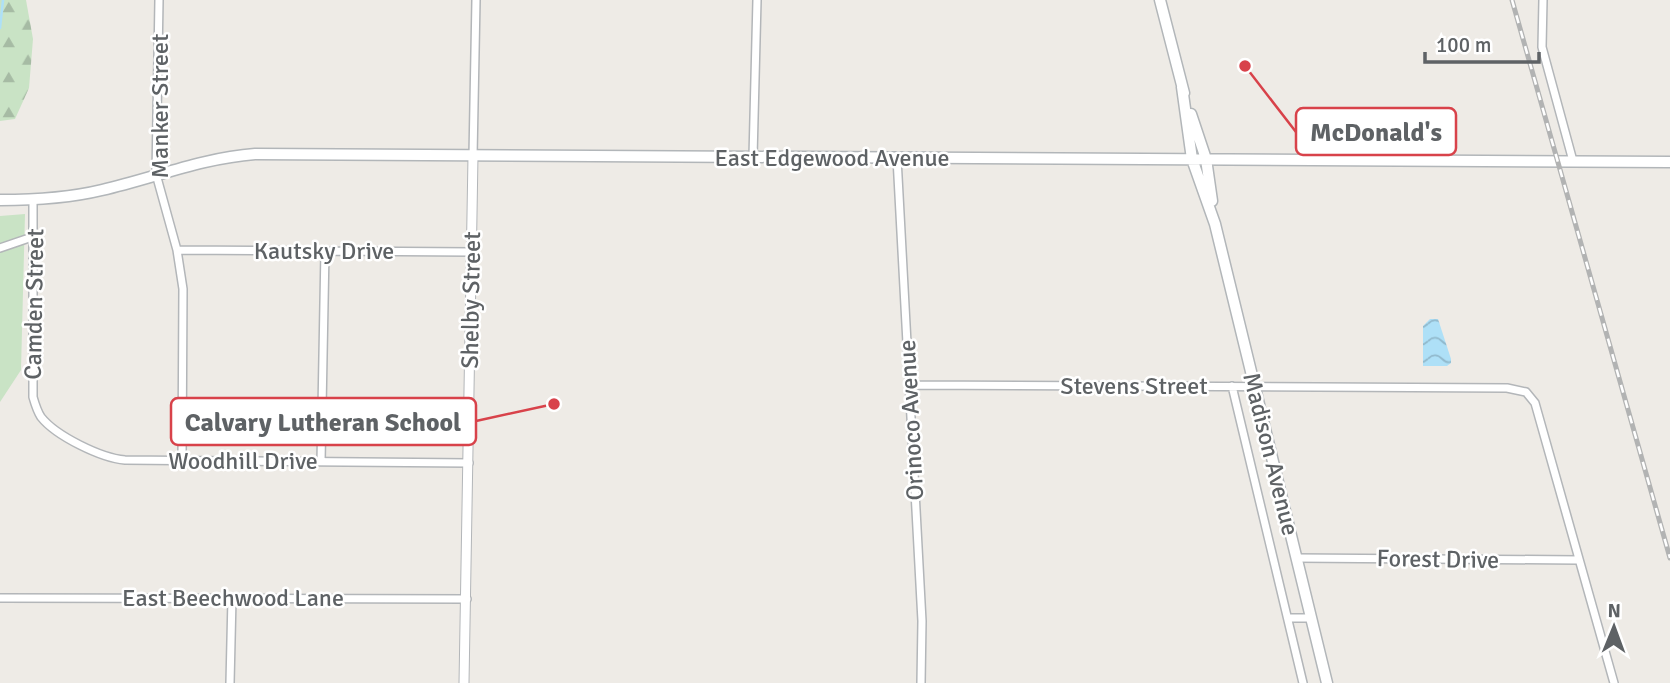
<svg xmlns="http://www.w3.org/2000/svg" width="1670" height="683" font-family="Signika,sans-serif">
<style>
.forest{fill:url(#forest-firs)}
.pitch{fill:#c9e3c5}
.water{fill:url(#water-waves)}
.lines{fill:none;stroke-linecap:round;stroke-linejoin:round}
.stream{stroke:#aee0f7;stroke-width:2.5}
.minor-casing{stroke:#b3b6b9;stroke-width:10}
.tertiary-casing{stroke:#b3b6b9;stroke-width:11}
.secondary-casing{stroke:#b2b6b9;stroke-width:13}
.minor{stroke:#fff;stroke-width:7}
.tertiary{stroke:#fff;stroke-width:9}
.secondary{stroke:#fff;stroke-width:10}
.rail-casing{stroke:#b2b3b3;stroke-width:5}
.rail{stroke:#fff;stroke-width:2.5;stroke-dasharray:8;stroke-linecap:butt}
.labels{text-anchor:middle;stroke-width:5;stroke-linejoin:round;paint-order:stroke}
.street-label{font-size:24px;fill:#5e6265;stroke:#fff}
.leader{fill:none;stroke:#d8424a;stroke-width:2.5}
.callout-dot{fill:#d8424a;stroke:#fff;stroke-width:2.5}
.callout{fill:#fff;stroke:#d8424a;stroke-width:2.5}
.callout-label{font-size:26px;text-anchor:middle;font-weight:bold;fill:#5e6265}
</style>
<defs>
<pattern id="forest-firs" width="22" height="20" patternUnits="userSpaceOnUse" patternTransform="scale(1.75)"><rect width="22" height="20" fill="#c9e3c5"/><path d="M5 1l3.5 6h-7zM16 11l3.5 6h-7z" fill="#a6bba4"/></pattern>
<pattern id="water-waves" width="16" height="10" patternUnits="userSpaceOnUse" patternTransform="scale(1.75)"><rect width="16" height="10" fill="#aee0f7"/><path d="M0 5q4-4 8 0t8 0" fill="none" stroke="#91b9cc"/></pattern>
</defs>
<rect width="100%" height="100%" fill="#eeebe6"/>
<path class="forest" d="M0,0h26l7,39 -4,49 -14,31 -15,2z"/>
<path class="pitch" d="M25,214l-4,156 -21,32v-186z"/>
<path class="water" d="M1430,319h8l13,40v4l-4,3h-24v-40z"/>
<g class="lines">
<path class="stream" d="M0,28l3,-28"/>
<g class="minor-casing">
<path id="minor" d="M159,0l-3,174 21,76 6,39 -1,172
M1543,0l-1,47 31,114
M473,156l3,-156
M753,157l4,-157
M897,158l25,463 -1,62
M33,200v197c2,7 4,14 8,20 15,19 60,41 84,43l344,3
M0,248l35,-12
M177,250l295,2
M909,385l598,3 19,4 9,11 79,280
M1232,386l71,297
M321,462l4,-212
M1296,558l283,2
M0,598l467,1
M1288,618h23
M230,683l2,-85"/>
</g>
<g class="tertiary-casing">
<path id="tertiary" d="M464,683l9,-527"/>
</g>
<g class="secondary-casing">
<path id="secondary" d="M1160,0l24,93
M1182,87l10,72 23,65 112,459
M1191,114l15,45 6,42
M0,200c34,0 69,-2 102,-10 52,-12 100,-32 153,-36l1415,8"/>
</g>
<use href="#minor" class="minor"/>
<use href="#tertiary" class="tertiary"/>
<use href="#secondary" class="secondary"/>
<g class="rail-casing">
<path id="rail" d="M1512,0l158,558"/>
</g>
<use href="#rail" class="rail"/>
</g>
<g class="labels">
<g class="street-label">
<text transform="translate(160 106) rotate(-90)" y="8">Manker Street</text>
<text x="832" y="166">East Edgewood Avenue</text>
<text x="324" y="259">Kautsky Drive</text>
<text transform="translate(471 300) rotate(-89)" y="8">Shelby Street</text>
<text transform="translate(34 304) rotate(-89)" y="8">Camden Street</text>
<text x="1134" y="394">Stevens Street</text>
<text transform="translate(911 420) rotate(-93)" y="8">Orinoco Avenue</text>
<text transform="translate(1271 454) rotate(76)" y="8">Madison Avenue</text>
<text x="243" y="469">Woodhill Drive</text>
<text transform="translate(1438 559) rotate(1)" y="8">Forest Drive</text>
<text x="233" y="606">East Beechwood Lane</text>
</g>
</g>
<path class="leader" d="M1245 66L1296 132M554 404L476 421"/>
<g class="callout-dot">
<circle cx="1245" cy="66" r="7"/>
<circle cx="554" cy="404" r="7"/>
</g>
<g class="callout">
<rect x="1296" y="108" width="160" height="47" rx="7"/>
<rect x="171" y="398" width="305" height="47" rx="7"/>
</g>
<g class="callout-label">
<text x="1376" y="141">McDonald's</text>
<text x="323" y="431">Calvary Lutheran School</text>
</g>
<g transform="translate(1614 627) rotate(1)" stroke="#ffffff" stroke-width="5" paint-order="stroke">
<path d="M0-5L12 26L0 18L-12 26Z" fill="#5e6265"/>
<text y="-10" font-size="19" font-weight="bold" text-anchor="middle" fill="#5e6265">N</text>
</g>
<path d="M1425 52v10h114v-10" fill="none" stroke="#5e6265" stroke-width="3.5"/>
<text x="1436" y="52" font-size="21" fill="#5e6265" stroke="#ffffff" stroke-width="5" paint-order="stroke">100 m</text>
</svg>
